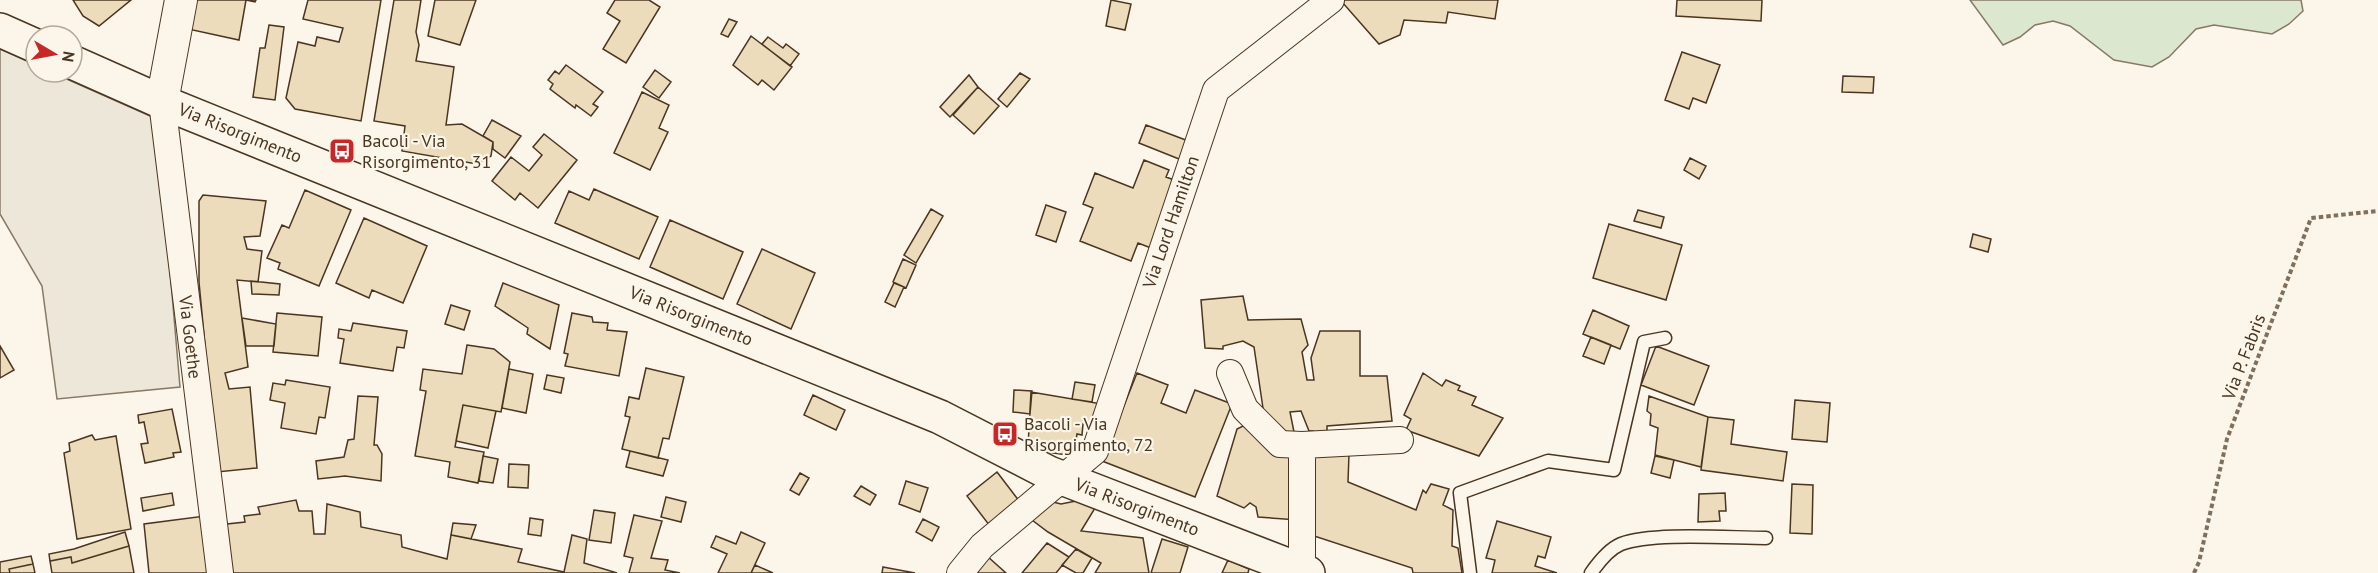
<svg xmlns="http://www.w3.org/2000/svg" width="2378" height="573" font-family="'PT Sans',sans-serif">
<style>
.green{fill:#dce7d0;stroke:#887966;stroke-width:1.5}
.parking{fill:#ede7d9;stroke:#887966;stroke-width:1.5}
.building{fill:#ecdcbc;stroke:#4a3520;stroke-width:1.5}
.lines{fill:none;stroke-linecap:round;stroke-linejoin:round}
.service-casing{stroke:#4a3520;stroke-width:15}
.minor-casing{stroke:#4a3520;stroke-width:28}
.tertiary-casing{stroke:#4a3520;stroke-width:34}
.secondary-casing{stroke:#4a3520;stroke-width:36}
.path{stroke:#7f6f5c;stroke-width:4;stroke-dasharray:4.5 3;stroke-linecap:butt}
.service{stroke:#fbf6e9;stroke-width:12}
.minor{stroke:#fbf6e9;stroke-width:26}
.tertiary{stroke:#fbf6e9;stroke-width:32}
.secondary{stroke:#fbf6e9;stroke-width:33}
.labels{text-anchor:middle;stroke-width:4.5;stroke-linejoin:round;paint-order:stroke}
.street-label{font-size:18px;fill:#4a3520;stroke:#fbf6e9}
.poi-label{font-size:18px;fill:#4a3520;stroke:#fbf6e9;text-anchor:start}
</style>
<rect width="100%" height="100%" fill="#fbf6e9"/>
<path class="green" d="M1970,0h331l2,11 -14,13 -17,10 -58,-9 -18,4 -27,28 -17,10 -38,-7 -44,-34 -17,-5 -18,4 -15,12 -17,8z"/>
<path class="parking" d="M0,49l36,16v7h15l106,47 23,268 -123,12 -15,-113 -42,-72z"/>
<path class="building" d="M73,0h58l-32,26 -16,-10z
M189,0h67l-1,2 -9,-2 -7,40 -51,-11z
M308,0h73l-20,121 -66,-12 -9,-11 12,-56 17,4 2,-9 22,5 4,-14 -40,-9z
M394,0h27l-5,32 3,13 -3,16 38,6 -8,58 16,-1 31,18 -2,14 -14,8 -75,-13 3,-25 -31,-5z
M435,0h41l-16,45 -32,-9z
M615,0h34l11,7 -34,56 -23,-14 17,-28 -13,-8z
M1111,0l20,4 -6,26 -19,-4z
M1345,0h153l-3,19 -47,-7 -2,11 -42,-3 -4,15 -21,9 -37,-42z
M1677,0h85l-1,21 -85,-5z
M729,19l8,3 -9,15 -7,-3z
M269,25l15,2 -9,73 -22,-3 7,-49h5z
M751,36l41,31 -18,23 -12,-10 -4,5 -25,-20z
M768,37l15,11 3,-4 13,10 -9,12 -28,-22z
M1682,52l38,13 -14,38 -13,-5 -4,11 -24,-9z
M566,65l37,27 -10,12 5,3 -7,9 -15,-11 -1,3 -25,-19 3,-5 -5,-4 7,-9 4,3z
M655,70l16,12 -12,16 -16,-11z
M1020,73l10,6 -23,28 -9,-8z
M969,75l9,12 -28,30 -10,-10z
M1843,76l31,1 -1,16 -31,-1z
M978,87l21,19 -25,28 -21,-19z
M642,92l27,13 -10,23 9,4 -18,38 -36,-17z
M492,120l29,16 -16,22 -12,-9v-7l-10,-6z
M1146,125l45,17 -7,19 -45,-18z
M544,134l33,26 -39,48 -18,-15 -5,7 -23,-19 19,-24 18,14 13,-16 -9,-8z
M1690,158l16,8 -7,13 -15,-9z
M1144,160l25,10 -3,7 11,4 -26,67 -13,-5 -7,18 -51,-20 13,-33 -10,-4 12,-31 38,15z
M594,189l64,28 -19,42 -84,-36 14,-32 20,9z
M305,190l46,20 -32,76 -41,-17 2,-6 -13,-5 15,-33 7,3z
M203,195l63,6 -6,35 -16,1 3,12 15,2 -4,31 -21,-2 11,87 -23,6 4,16 21,-2 7,81 -40,4 -18,-190v-81z
M1046,205l20,7 -10,30 -20,-7z
M931,209l12,7 -27,47 -12,-8z
M1638,210l26,7 -3,11 -27,-7z
M364,218l63,28 -24,57 -31,-13 -3,8 -33,-15z
M670,220l73,32 -20,47 -73,-32z
M1609,224l73,21 -16,55 -73,-22z
M1973,234l18,5 -3,13 -18,-5z
M762,249l53,24 -24,56 -54,-25z
M903,259l13,6 -10,23 -13,-6z
M251,281l29,3 -1,11 -27,-1z
M503,283l56,22 -9,44 -23,-15 1,-6 -33,-22z
M894,283l10,4 -9,20 -10,-5z
M1243,296l5,24 53,-1 7,26 -6,7 5,28h7l-3,-22 9,-27h40v45h27l5,45 -65,5v9l-13,2 -1,-6h-4l-8,-20 -11,1 4,20 -12,2 -18,-19 -10,-68 -11,-6 -20,5v3l-18,-1 -4,-48z
M451,305l19,6 -6,19 -19,-6z
M1593,310l36,16 -9,23 -37,-15z
M277,313l45,4 -4,39 -45,-4z
M572,313l20,4 1,5 15,1 -1,7 20,2 -8,44 -54,-10 3,-12 -4,-1z
M242,318l34,6 -2,22h-28z
M353,323l54,8 -3,17 -7,-1 -4,24 -53,-8 4,-24 -6,-1 1,-9 12,2z
M1591,337l20,8 -7,19 -21,-8z
M467,345l27,4 16,13 -9,50 -38,-7 -8,42 29,5 -6,31 -30,-6 2,-15 -35,-6 11,-65 -6,-1 3,-21 39,5z
M0,346l14,24 -14,8z
M1656,346l53,20 -15,39 -53,-20z
M646,368l38,9 -15,62 -6,-1 -5,20 -36,-9 8,-32 -5,-1 4,-19 10,2z
M509,369l24,5 -7,39 -24,-5z
M1137,373l31,12 -7,18 25,10 9,-23 37,14 -37,93 -93,-36z
M1423,373l19,13 4,-6 14,6 -2,4 18,7 -4,8 31,13 -24,38 -73,-26 5,-11 -7,-4z
M547,375l17,3 -3,15 -17,-4z
M286,380l44,7 -5,31 -6,-1 -3,17 -35,-6 4,-25 -15,-3 3,-17 12,2z
M1075,382l20,3 -3,17 -20,-3z
M1014,390l18,1 -2,23 -17,-2z
M1031,392l71,12 -9,21 -10,-1 -1,11 -5,-1 -3,22 -27,-4v-5l-19,-1z
M813,395l32,15 -9,20 -32,-15z
M358,396l20,1 -4,48h3l5,9 -1,27 -36,-5 -27,3 -2,-18 28,-4 4,-17 6,-1z
M1649,396l59,21 -7,50 -46,-12 3,-27 -8,-3 1,-11 -4,-3z
M1795,400l35,3 -3,39 -35,-3z
M463,405l33,6 -8,37 -32,-7z
M172,409l9,43 -8,1 1,4 -29,6 -4,-19 7,-1 -4,-21 -5,1 -1,-8z
M1708,417l26,3 -3,24 56,8 -4,29 -82,-11z
M1243,426l18,8 28,19 9,67 -40,-3 -2,-10 -6,-4 -6,5 -27,-12 20,-67z
M92,435l3,5 21,-4 15,93 -54,10 -13,-86 6,-2 -1,-8z
M630,451l38,9 -5,16 -37,-9z
M1309,453l40,1 -1,28 68,28 7,-20 3,3 5,-9 18,5 -6,16 10,5 -1,36 6,2 4,25h-49l-1,-5 -104,-34z
M483,456l15,3 -5,24 -14,-2z
M1655,456l19,4 -4,18 -19,-5z
M509,464l20,1 -1,23 -20,-1z
M997,472l26,34 -30,24 -26,-34z
M800,473l9,5 -10,17 -9,-5z
M906,481l22,7 -8,24 -21,-8z
M1792,484l21,1 -1,49 -22,-1z
M861,486l15,9 -6,10 -16,-9z
M172,493l2,12 -31,6 -2,-13z
M1725,493l1,18h-7l1,10 -22,1 1,-28z
M666,497l20,5 -5,20 -20,-5z
M296,500l3,11h13l2,23h11l2,-30 33,8 1,15 40,8 1,12 45,12 4,-24 71,14 -4,13 46,10 8,-37 15,4 -3,24 33,10h-392l2,-49 18,-2 -1,-6 16,-2 -2,-7z
M1045,500l16,4 15,-3 19,7 -14,23 62,7 6,35h-54l6,-10 -53,-31 -20,-15z
M594,510l21,3 -4,30 -22,-3z
M634,515l28,6 -11,37 17,2 -3,10 15,3h-51l4,-15 -9,-2z
M205,516l6,57h-62l-5,-49z
M530,518l13,2 -2,16 -13,-2z
M923,519l16,8 -7,14 -16,-9z
M1497,521l54,16 -6,21 -7,-2 -3,10 22,7h-65l3,-13 -9,-2z
M453,523l23,2 -5,14 -20,-4z
M125,532l4,14 -57,17 -1,-6 -21,4 -1,-7 25,-5z
M741,532l24,11 -14,30h-33l9,-19 -16,-7 5,-11 20,8z
M1162,539l26,8 -8,26h-29z
M1047,543l22,14 -13,16h-34z
M129,546l5,27h-82l-2,-12 21,-4 1,6z
M1076,549l16,9 -9,15h-7l-14,-8z
M31,556l2,8 -24,5 1,4h-10v-11z
M987,556l19,17h-29z
M1228,560l21,9 -1,4h-26z
M33,564l2,9h-25l-1,-4z
M755,565l18,8h-22z
M883,567l32,6h-33z"/>
<g class="lines">
<g class="service-casing">
<path id="service" d="M1470,573l-10,-80 88,-32 66,9 30,-128 21,-4
M1591,573c7,-10 18,-24 30,-29 31,-12 109,-6 145,-6"/>
</g>
<g class="minor-casing">
<path id="minor" d="M162,102l58,471
M1230,373l15,36 35,35 22,1
M1302,571v-126l98,-5
M960,573l22,-27 113,-95 121,-361 115,-90"/>
</g>
<g class="tertiary-casing">
<path id="tertiary" d="M162,102l19,-102"/>
</g>
<g class="secondary-casing">
<path id="secondary" d="M0,30l36,16
M72,62l90,40 778,315 109,56 259,100"/>
</g>
<path class="path" d="M2194,573l5,-11 28,-123 84,-221 67,-7"/>
<use href="#service" class="service"/>
<use href="#minor" class="minor"/>
<use href="#tertiary" class="tertiary"/>
<use href="#secondary" class="secondary"/>
</g>
<defs>
<g id="bus-square" transform="scale(1.35)"><rect x="-9" y="-9" width="18" height="18" rx="4" fill="#c62828" stroke="#fbf6e9"/><path d="M-5-6H5V4H4V6H2V4H-2V6H-4V4H-5ZM-3.5-4V0h7V-4ZM-3.5 1.2v1.5H-2V1.2ZM2 1.2v1.5H3.5V1.2Z" fill="#fff"/></g>
</defs>
<g fill-rule="evenodd">
<use href="#bus-square" x="342" y="151"/>
<use href="#bus-square" x="1005" y="434"/>
</g>
<g class="labels">
<g class="street-label">
<text transform="translate(240 133) rotate(22)" y="6">Via Risorgimento</text>
<text transform="translate(1171 222) rotate(-71)" y="6">Via Lord Hamilton</text>
<text transform="translate(691 316) rotate(22)" y="6">Via Risorgimento</text>
<text transform="translate(190 337) rotate(83)" y="6">Via Goethe</text>
<text transform="translate(2244 357) rotate(-69)" y="6">Via P. Fabris</text>
<text transform="translate(1137 507) rotate(21)" y="6">Via Risorgimento</text>
</g>
<g class="poi-label">
<text x="362" y="147">Bacoli - Via<tspan x="362" dy="21">Risorgimento, 31</tspan></text>
<text x="1024" y="430">Bacoli - Via<tspan x="1024" dy="21">Risorgimento, 72</tspan></text>
</g>
</g>
<g transform="translate(54 54) rotate(100)"><circle r="28" fill="#fbf6e9" stroke="#b4a999" stroke-width="1.5"/>
<path d="M0-4.5L10 22L0 15L-10 22Z" fill="#c62828"/>
<text y="-9" font-size="16" font-weight="bold" text-anchor="middle" fill="#4a3520">N</text>
</g>
</svg>
